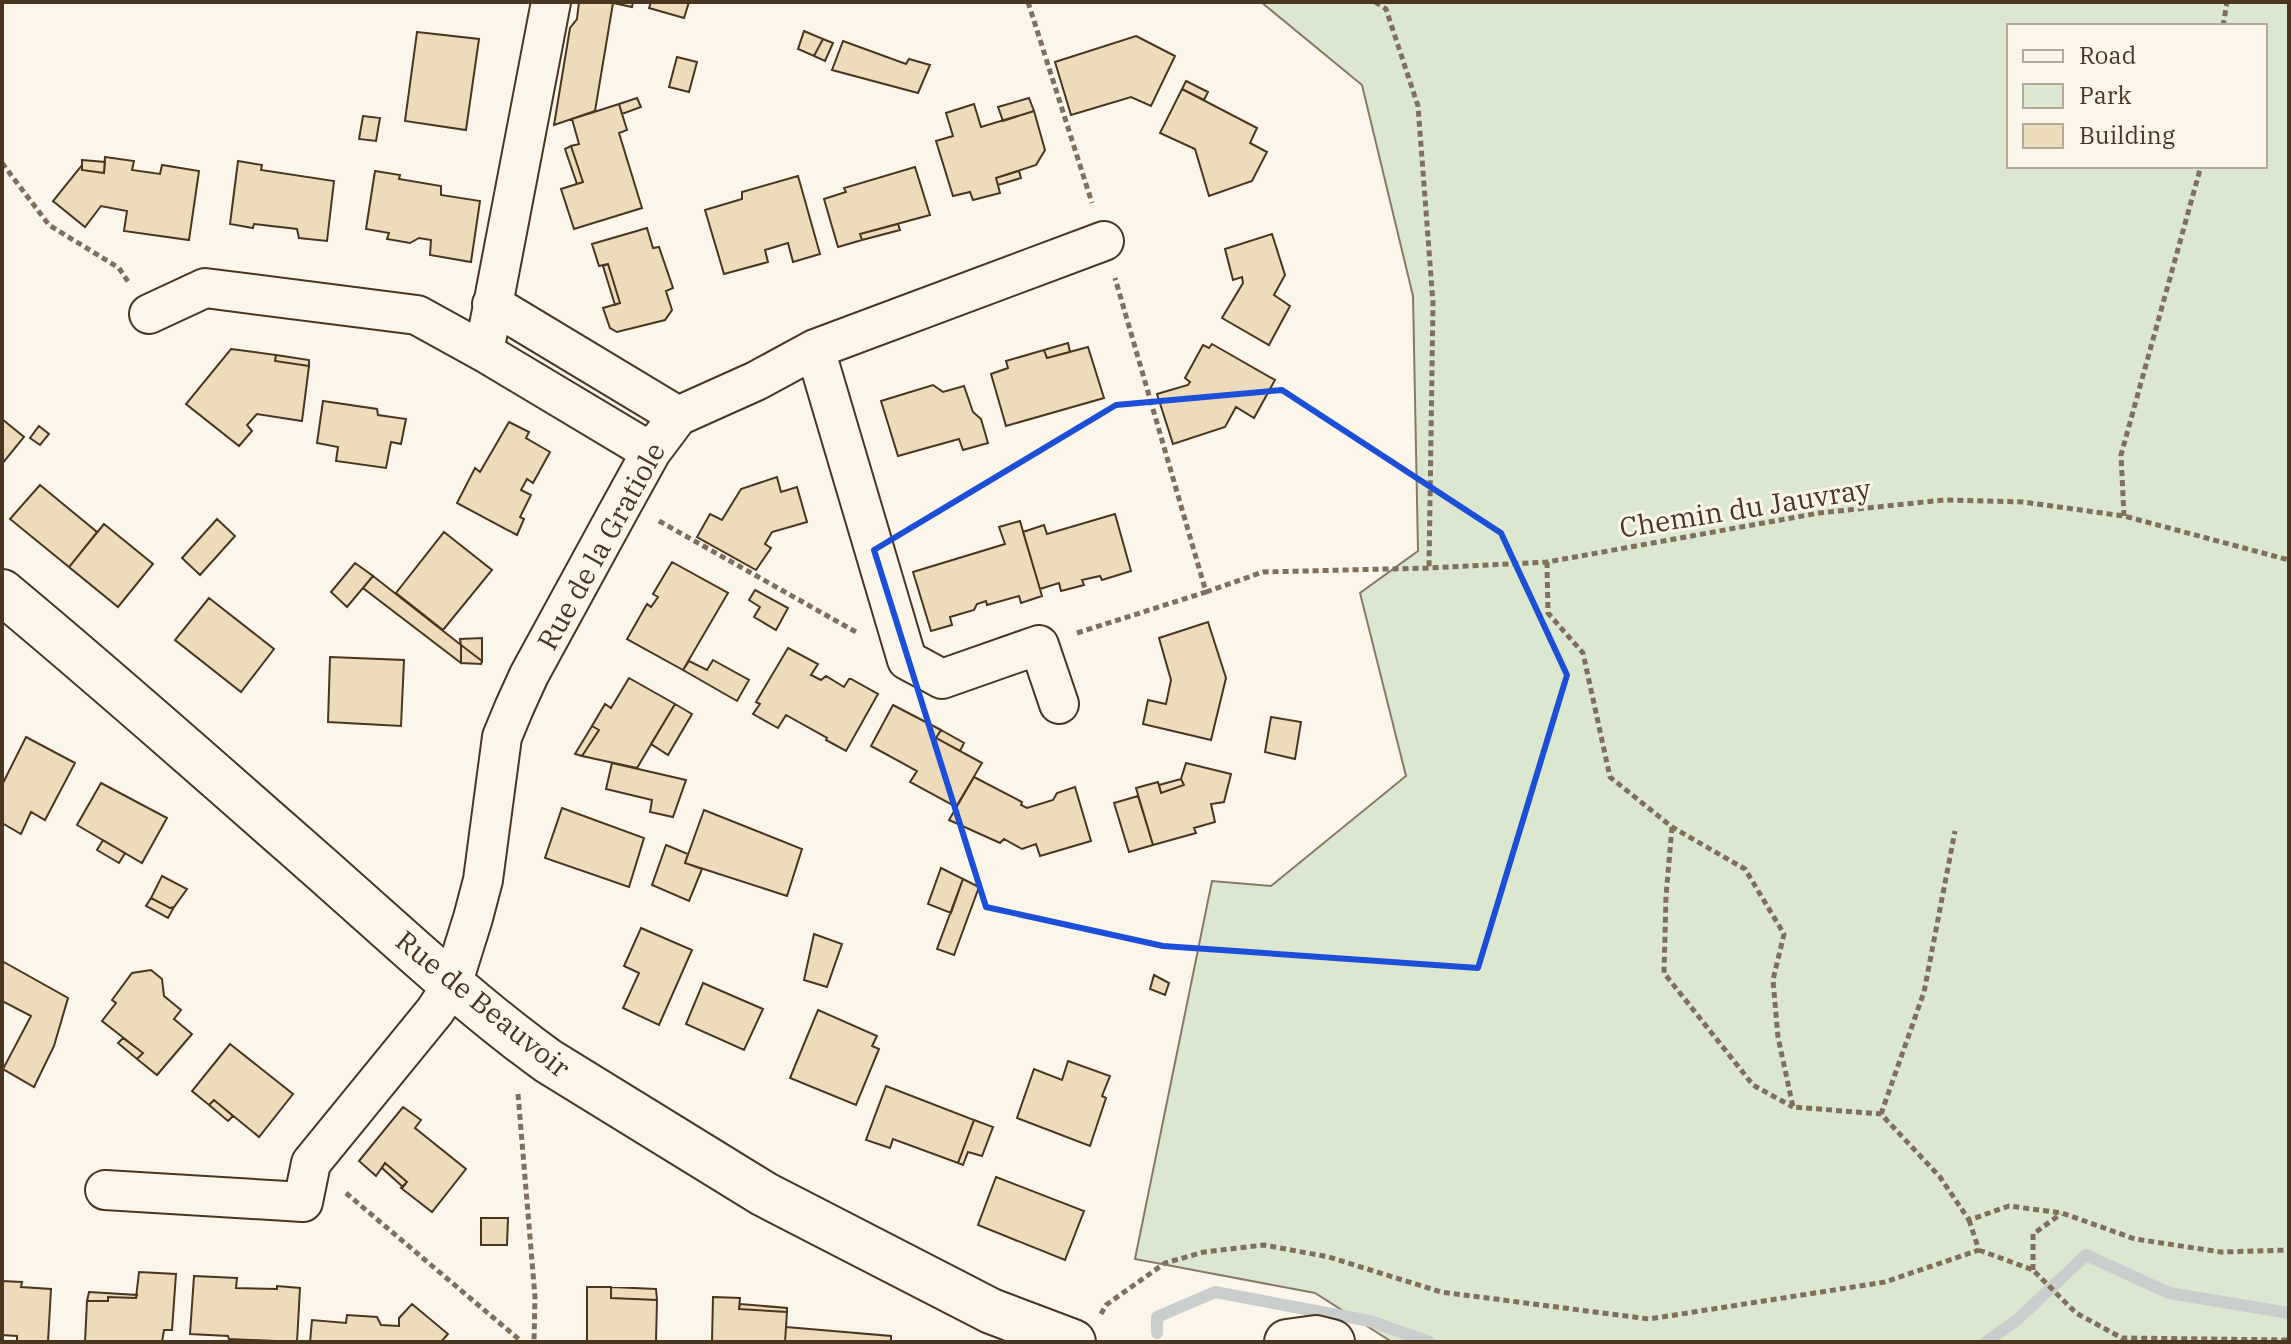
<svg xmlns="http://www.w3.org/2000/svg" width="2291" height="1344" font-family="'IBM Plex Serif',serif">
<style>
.green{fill:#dce7d0;stroke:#887966;stroke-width:2;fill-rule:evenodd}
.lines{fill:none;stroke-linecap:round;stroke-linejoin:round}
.stream{stroke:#c9cecd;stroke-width:12}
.building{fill:#ecdcbc;stroke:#4a3520;stroke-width:2}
.minor-casing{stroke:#4a3520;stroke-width:42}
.tertiary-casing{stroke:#4a3520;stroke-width:48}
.path{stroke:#7f6f5c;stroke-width:5;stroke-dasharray:6 4;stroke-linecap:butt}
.minor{stroke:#fbf6e9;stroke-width:38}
.tertiary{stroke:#fbf6e9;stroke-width:44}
.marked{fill:none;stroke:#1d4ed8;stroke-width:6;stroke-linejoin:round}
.labels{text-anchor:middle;stroke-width:6;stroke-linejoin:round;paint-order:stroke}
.street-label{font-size:28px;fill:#4a3520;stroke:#fbf6e9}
</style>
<rect width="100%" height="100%" fill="#fbf6e9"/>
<path class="green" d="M1261,2h1028v1340h-897l-77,-49 -180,-34 77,-378 59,5 135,-110 -46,-183 58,-42 -5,-255 -51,-211zM2009,26h256v140h-256z"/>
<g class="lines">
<path class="stream" d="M1157,1333v-16l58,-25 155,29 59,21
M1986,1342l31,-22 69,-65 83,38 120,20"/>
</g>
<path class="building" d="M579,2h54l-1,5 -19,-4 -18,108 -41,14 16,-97 7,-9z
M651,2h38l-5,16 -35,-10z
M804,31l19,8 -9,17 -16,-7z
M417,32l62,7 -13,91 -61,-9z
M1136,36l39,20 -24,50 -20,-9 -60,18 -16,-53z
M823,39l10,4 -8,18 -11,-5z
M843,41l63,23 3,-5 21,6 -12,28 -86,-23z
M677,57l20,5 -8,30 -20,-5z
M1186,81l22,11 -4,8 -22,-11z
M1182,89l75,39 -7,15 17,9 -15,29 -43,15 -14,-47 -35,-16z
M637,98l4,9 -19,7 -3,-10z
M1029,98l5,13 -31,10 -5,-14z
M619,104l8,26 -8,3 23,75 -68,21 -13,-40 22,-7 -12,-36 8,-2 -7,-25z
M974,104l7,23 53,-16 11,39 -9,15 -40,13 4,15 -27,7 -3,-8 -17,4 -17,-55 17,-5 -7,-23z
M363,116l17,2 -4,23 -17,-2z
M571,146l12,36 -6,2 -12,-35z
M105,157l29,4 -2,9 28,4 2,-9 37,6 -10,69 -65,-9 3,-20 -26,-5 -16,21 -32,-26 29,-36v5l22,3z
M82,160l23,2 -1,11 -22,-3z
M238,161l24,4 -1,5 73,11 -7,60 -28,-3 -2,-9 -43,-5 -1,4 -23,-4z
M915,167l15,48 -70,19 2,6 -24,7 -14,-48 22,-7 -2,-4z
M375,171l25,4 -1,4 42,7v9l39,6 -9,61 -41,-7 1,-15 -12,-2 -9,5 -23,-4 2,-6 -23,-4z
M1019,171l2,7 -23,7 -2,-7z
M798,176l22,78 -27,8 -5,-19 -23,7 3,12 -44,12 -19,-64 37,-11v-7z
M898,224l2,6 -38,10 -2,-6z
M647,228l6,20 6,-1 14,41 -7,3 6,19 -7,10 -48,12 -7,-4 -7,-20 17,-5 -12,-39 -9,2 -7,-22z
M1272,234l13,41 -11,20 16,11 -21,39 -47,-27 21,-35 -1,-6 -9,3 -8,-31z
M608,264l12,39 -5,2 -12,-39z
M1068,343l2,9 -23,6 -3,-8z
M1212,344l63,36 -21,38 -18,-11 -11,20 -52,17 -16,-50 31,-9 2,-3 -5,-4 18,-33 6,3z
M1088,347l16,51 -98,28 -15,-52 17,-6 -2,-7 38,-11 3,8z
M231,349l45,6 -1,6 34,5 -7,55 -45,-7 -10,11 5,6 -13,15 -53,-42z
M276,355l33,5v6l-34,-5z
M933,385l10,7 21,-6 9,26 8,7 7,24 -25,7 -4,-11 -61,17 -17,-55z
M323,401l54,8 1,6 28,4 -5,25 -10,-2 -5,26 -50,-7 2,-14 -21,-4z
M2,419l22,18 -22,27z
M509,422l20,10 -3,6 24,14 -17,31 -6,-4 -6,11 10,5 -11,22 4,2 -7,16 -60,-32 18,-35 5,4z
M39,426l10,8 -9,11 -10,-7z
M777,477l4,15 16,-5 10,35 -35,10 -7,12 6,4 -15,22 -59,-33 13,-23 12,6 19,-31z
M40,485l57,47 -28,35 -59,-48z
M1115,514l16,57 -29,9 -2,-4 -18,4 2,5 -23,6 -2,-8 -19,6 -17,-57 21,-7 3,9z
M217,519l18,17 -35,39 -18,-17z
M1020,521l22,75 -21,7 -2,-7 -32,9 -1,-4 -9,3 -3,6 -24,7 2,8 -21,6 -18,-59 92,-28 -6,-17z
M104,524l49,40 -35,43 -49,-40z
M444,532l48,38 -49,60 -47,-37z
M672,562l56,31 -45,77 -56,-31 20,-35 4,3 7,-10 -5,-3z
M355,563l18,13 -26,31 -16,-15z
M373,576l88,69v18l-98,-75z
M755,590l33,18 -12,22 -22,-13 6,-10 -11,-7z
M209,598l65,51 -33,43 -66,-52z
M1208,622l18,56 -15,62 -68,-16 5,-24 18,4 5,-24 -12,-42z
M482,638v23l-21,-16 -1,-6z
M461,645l21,16 -1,3 -20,-1z
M788,648l30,16 -7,11 10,5 5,-4 18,11 5,-8h2l27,15 -32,57 -20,-11 1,-2 -41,-23 -8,13 -25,-14 7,-10 -4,-2z
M330,657l74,3 -3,66 -73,-4z
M713,660l36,20 -12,21 -54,-31 6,-9 18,9z
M629,678l46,26 -38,64 -55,-12 17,-26 -7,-4 13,-22 6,4z
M675,704l17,10 -24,41 -17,-11z
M893,705l48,25 -5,8 46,25 -26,44 -46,-25 7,-11 -46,-25z
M1271,717l30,5 -6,37 -30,-7z
M592,726l7,4 -17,26 -7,-2z
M941,730l23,13 -4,8 -24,-13z
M26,737l49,26 -30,57 -14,-8 -10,22 -19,-11v-38z
M612,763l74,17 -13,37 -23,-5 2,-12 -46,-11z
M1186,763l45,11 -7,28 -13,2 4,18 -21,6 2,5 -43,12 -17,-57 22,-6 3,11 23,-8 -3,-6z
M974,777l48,25 -1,3 6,3 26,-8 4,-7 18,-6 16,54 -51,15 -4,-12 -14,5 -18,-10 -4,4 -51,-23z
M1181,779l3,6 -23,8 -2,-8z
M101,783l66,35 -25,45 -65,-38z
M1138,796l15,49 -24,7 -15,-49z
M562,808l82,30 -15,49 -84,-29z
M704,810l98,39 -15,47 -102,-33z
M103,840l22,13 -6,10 -22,-13z
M666,845l22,9 -3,9 17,6 -13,32 -37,-16z
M941,868l22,11 -12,34 -23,-9z
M162,876l25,13 -13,18 -4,1 -19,-10z
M963,879l16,8 -25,68 -17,-6z
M151,898l19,10 4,-1 -6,11 -22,-12z
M641,928l51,22 -33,75 -36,-17 16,-35 -15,-7z
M814,934l28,10 -15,43 -23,-7z
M2,961l66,37 -14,48 -20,41 -31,-18 28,-53 -29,-15z
M151,970l11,9 2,17 17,14 -7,9 18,15 -35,41 -20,-16 6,-6 -41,-32 14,-18 -4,-3 20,-27z
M1154,975l15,8 -4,12 -15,-6z
M703,983l60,26 -19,41 -58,-26z
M818,1010l59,26 -5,10 7,3 -23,56 -66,-27z
M123,1038l20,15 -6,6 -19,-16z
M230,1044l63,50 -34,43 -45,-37 -5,5 -17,-14z
M1068,1061l42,15 -8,20 4,2 -16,48 -73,-28 17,-49 28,11z
M886,1086l88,34 -16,43 -65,-24 -3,9 -24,-8z
M214,1100l19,16 -5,5 -19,-16z
M403,1107l18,13 -6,8 51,41 -34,43 -31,-24 6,-6 -22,-19 -9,13 -17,-15z
M974,1120l19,7 -11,29 -14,-4 -5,13 -5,-2z
M385,1163l22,19 -4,5 -21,-19z
M996,1177l88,34 -19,49 -87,-35z
M481,1218h27l-1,27h-26z
M139,1272l37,2 -4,56h-8l-2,12h-77l2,-41h21v-4l28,1z
M194,1276l43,2 -1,10 41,1v-3l23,2 -3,54 -68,-3 -1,-3 -38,-2z
M2,1281l20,1 -1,5 30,2 -3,53h-31v-6l-15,-1z
M587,1287h24v11l46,2 -1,42h-69z
M611,1287l45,2 1,11 -46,-2z
M89,1292l48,3 -1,3 -28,-1v4h-21z
M713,1297l27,1 -1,11 48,3 -2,30h-73z
M412,1304l36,30 -7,8h-131l2,-22 34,3 1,-8 30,2 4,8 18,1v-8z
M740,1304l47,4v4l-48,-3z
M786,1327l105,9v6h-106z"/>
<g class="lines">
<g class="minor-casing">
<path id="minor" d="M492,304l186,112
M149,314l56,-26 212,27 67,37 167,100
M815,349l92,311 35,19 97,-34 20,59
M484,352l67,-350
M105,1190l198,12 8,-39 124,-152 17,-26 21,-67 10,-38 19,-143 12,-29 15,-33 95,-174 27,-49 27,-36 78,-35 59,-32 289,-108"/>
</g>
<g class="tertiary-casing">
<path id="tertiary" d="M2,592c113,94 222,191 332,288 70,62 138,126 214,181l216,133 227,117 82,31
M1287,1342l29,-4 16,4"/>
</g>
<path class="path" d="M1028,2l64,201
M1375,2l11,7 32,97 15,197 -4,265
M2223,26l4,-24
M2,163l47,62 70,43 10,15
M2124,516l-3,-61 80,-289
M659,521l197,111
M1547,562l1,51 35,40 27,124 62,50 73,42 39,65 -11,46 5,57 15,70 88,7 59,63 29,43 40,-14 53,7 73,26 86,13 68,-2
M1206,592l57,-20 166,-4 118,-6 272,-49 125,-13 79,2 101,14 165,44
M1077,633l129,-41 -91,-314
M1672,827l-6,69 -2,77 89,112 40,22
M518,1094l17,203 -1,45
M1881,1114l43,-122 31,-161
M346,1193l176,149
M1969,1220l10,30
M1979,1250l54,20 43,43 46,25 167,2
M2033,1270v-36l28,-20
M1101,1314l5,-9 59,-42 39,-11 60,-7 65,12 112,35 208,27 236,-37 94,-32"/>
<use href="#minor" class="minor"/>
<use href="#tertiary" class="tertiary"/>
</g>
<path class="marked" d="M1282,390l219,143 66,142 -89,293 -315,-22 -177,-39 -112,-357 242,-145z"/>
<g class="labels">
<g class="street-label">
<text transform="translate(1745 508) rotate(-9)" y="10">Chemin du Jauvray</text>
<text transform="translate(601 546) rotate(-61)" y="10">Rue de la Gratiole</text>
<text transform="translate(483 1004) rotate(39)" y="10">Rue de Beauvoir</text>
</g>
</g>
<rect width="2291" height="1344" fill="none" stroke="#4a3520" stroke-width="8"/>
<rect x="2007" y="24" width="260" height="144" fill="#fbf6e9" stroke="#b4a999" stroke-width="2"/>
<rect x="2023" y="50" width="40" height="12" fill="#fbf6e9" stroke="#b4a999" stroke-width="2"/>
<text x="2079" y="64" font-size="24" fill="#4a3520">Road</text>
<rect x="2023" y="84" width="40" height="24" fill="#dce7d0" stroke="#b4a999" stroke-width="2"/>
<text x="2079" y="104" font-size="24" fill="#4a3520">Park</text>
<rect x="2023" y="124" width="40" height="24" fill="#ecdcbc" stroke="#b4a999" stroke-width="2"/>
<text x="2079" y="144" font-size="24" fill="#4a3520">Building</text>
</svg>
